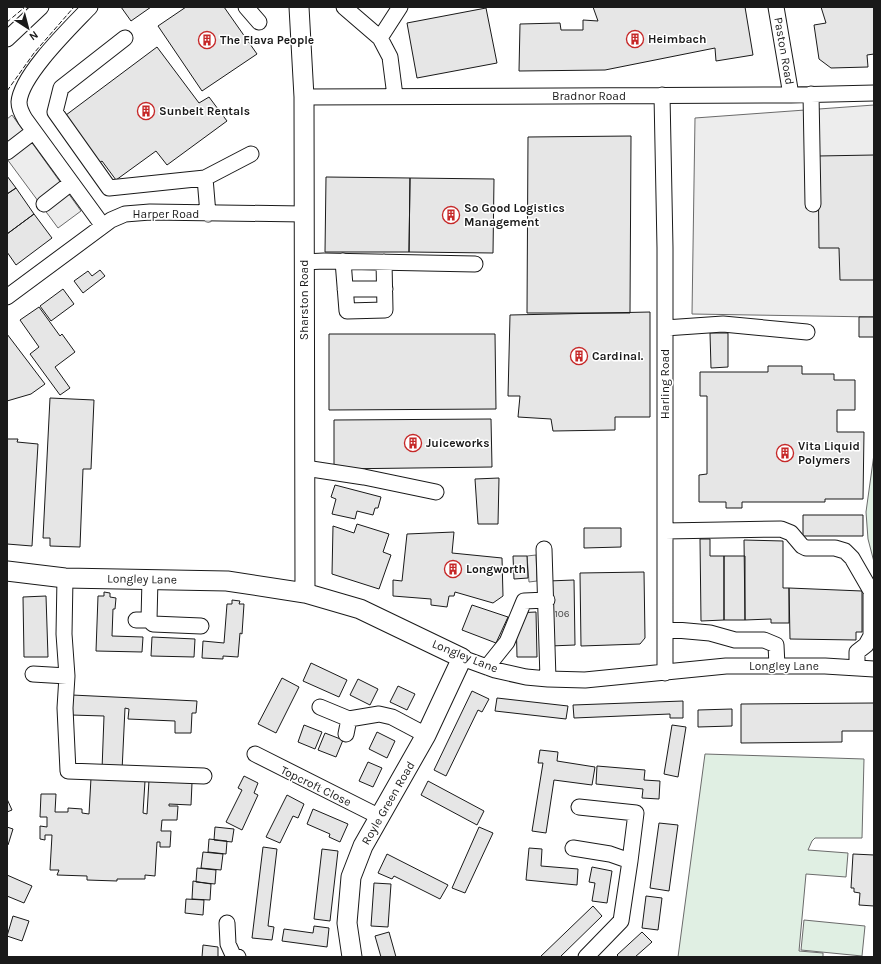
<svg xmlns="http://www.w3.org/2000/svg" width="881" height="964" font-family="Karla,sans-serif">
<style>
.green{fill:#e0efe3;stroke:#6a6a6a}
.parking{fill:#ededed;stroke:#6a6a6a}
.building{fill:#e6e6e6;stroke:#1a1a1a}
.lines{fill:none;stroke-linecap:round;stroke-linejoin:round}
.minor-casing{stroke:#1a1a1a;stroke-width:17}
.major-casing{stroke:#1a1a1a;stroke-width:21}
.minor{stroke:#fff;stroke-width:15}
.major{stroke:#fff;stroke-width:19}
.fence{stroke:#1a1a1a;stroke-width:1;stroke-dasharray:5 2;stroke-linecap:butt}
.labels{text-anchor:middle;stroke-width:3;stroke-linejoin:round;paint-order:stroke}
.number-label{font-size:10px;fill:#4d4d4d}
.poi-label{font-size:12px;font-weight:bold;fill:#1a1a1a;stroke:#fff;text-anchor:start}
.street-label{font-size:12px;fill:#1a1a1a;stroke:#fff}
</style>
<rect width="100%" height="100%" fill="#fff"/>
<path class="green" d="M874,454v108l-6,-23 -2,-27z
M705,754l159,5 -2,79h-47l-3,3 -4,9 40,3 -2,24 -40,-3 -7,77 24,2v4h-145z
M804,920l61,6 -3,30 -61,-6z"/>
<path class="parking" d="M874,105v212l-182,-3 3,-196z
M12,115l69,96 -23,17 -51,-69v-40z
M536,555l1,26 -8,1 -2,-26z"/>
<path class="building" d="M121,7h30l-20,14z
M186,7h38l33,47 -55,37 -44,-65z
M593,7h152l8,48 -37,6 -1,-13 -110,22 -86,1 1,-47 40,-1 1,7h22v-10l15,1z
M821,7h53v47l-7,1 1,12 -37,1 -12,-9 -5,-34 12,-2z
M486,8l11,55 -80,15 -10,-55z
M157,47l42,56 10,-6 18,24 -60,44 -11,-14 -40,29 -14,-19 -6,4 -34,-47z
M631,136l-1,177h-103l1,-176z
M874,155v125h-34l-1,-32h-20l-1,-92z
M7,176l9,12 -9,6z
M326,177l84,1 -1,74h-84z
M410,178l84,1 -1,74 -84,-1z
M16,188l18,26 -27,20v-40z
M34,214l18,24 -36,27 -9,-13v-18z
M100,270l5,6 -22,17 -9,-12 14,-10 4,5z
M63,289l11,15 -23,17 -11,-15z
M39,307l21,29 2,-2 13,18 -20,15 15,21 -10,7 -30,-41 9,-7 -19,-27z
M650,312v105h-35v13l-62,1 -2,-12 -33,-2 2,-21h-12l2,-81z
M859,317h15v20h-15z
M710,333h18v34l-17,1z
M7,334l38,50 -14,10 -24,7z
M329,334h166l1,75 -167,1z
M768,366h34v8h32v6h21v30h-18v22h27l-1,67h-38v3h-83v6h-16v-6h-27v-27l8,-1v-78h-7v-24h68z
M50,398l44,2 -3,69h-8l-3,78 -30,-1v-8h-7z
M491,419l1,48 -158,2v-49z
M7,439h11l-1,3 21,2 -6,102 -25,-2z
M499,478l-1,46h-20l-3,-45z
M335,485l46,12 -3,11h-3l-2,7 -16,-4 -2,8 -23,-5 4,-15 -5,-2z
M803,515h60v21h-60z
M357,524l32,10 -6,18 8,3 -12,34 -47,-15 1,-48 21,7z
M584,528h37v19l-37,1z
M454,532l-2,21 50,5 1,38 -10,7 -38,-11 -1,4h-5l-2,11 -16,-2v-6l-38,-3v-16l9,1 5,-47z
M700,539h10v17h14v64l-23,1z
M744,540l39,1v47h6v35h-18v-4l-26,1z
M513,556h14l1,22 -14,1z
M724,556h21v64h-21z
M644,572l1,66 -5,6 -59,2 -1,-73z
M574,580l1,65 -25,1 -2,-65z
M789,588l73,3v41h-6v8l-66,-1z
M104,592l6,1v4l6,1 -1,11h-2l-1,27 31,1 -1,15 -46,-1 2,-55h6z
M46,596l2,61h-24l-1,-60z
M232,600l8,1 -1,3h5l-2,30 -2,-1 -2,24 -15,-1v3l-21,-1 1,-17 21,2 3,-39h5z
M472,605l36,12 -12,26 -34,-13z
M536,612l1,45h-20l-1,-44z
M152,637l43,2 -1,18 -43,-1z
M311,663l36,17 -8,17 -36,-16z
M282,678l17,9 -23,46 -18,-9z
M358,679l20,10 -8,16 -20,-10z
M398,686l17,8 -8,16 -17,-8z
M472,691l17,8 -7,13 -4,-2 -32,66 -12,-6z
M72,695l125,6 -1,12h-4l-1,20h-16v-12l-47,-2 1,-10 -4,-1 -3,63 -20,-1 2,-54 -33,-1z
M497,698l71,8 -2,13 -71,-8z
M683,701v17h-13v-4l-96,4 -1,-13z
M874,703v28h-32v11l-101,1v-39z
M732,709v17l-34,1v-17z
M304,725l18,7 -7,17 -17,-7z
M672,725l14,2 -8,50 -14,-3z
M377,732l18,9 -8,17 -18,-9z
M325,733l18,7 -7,17 -18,-7z
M540,750l18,2 -1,9 38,6 -3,18 -38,-5 -8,53 -14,-2 11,-68h-5z
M368,762l14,6 -9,19 -14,-6z
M597,766l48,4 -1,10 16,1 -1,18 -17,-1 1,-9 -47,-5z
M244,776l14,7 -4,10 4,2 -16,35 -16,-8 16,-32 -4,-2z
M91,778l54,3 -2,32 4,1 2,-34 43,3 -1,22 -22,-1v2h9l-1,14h-15l-1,11h10l-1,16h-10v-5h-3l-2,34 -10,-1v4h-28v2l-30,-1v-4l-30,-1 2,-5h-9l2,-35h-7v5l-5,-1v-13l7,1v-10h-7l1,-23h15l-1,18h13v-4l14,1v4l7,1z
M428,781l56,30 -7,14 -56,-30z
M287,795l17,9 -6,14 -5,-2 -13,27 -14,-6z
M7,799l5,11 -5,2z
M313,809l35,15 -8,18 -11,-5 1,-3 -23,-10z
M659,823l19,2 -9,66 -19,-3z
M7,827l6,2 -5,16 -1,-1z
M215,827l19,2 -2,13 -18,-2z
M479,827l14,6 -28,60 -13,-5z
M209,839l18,2 -1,13 -18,-2z
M263,847l14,2 -9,77 6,1 -2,13 -20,-2z
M529,848l13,1 -1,17 37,3 -1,16 -51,-5z
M322,849l16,2 -8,70 -16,-2z
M203,852l20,2 -2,16 -20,-2z
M387,854l61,31 -8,14 -46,-23 -2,3 -14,-6z
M853,854l21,1v51l-15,-1 1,-12 -6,-1v-4h-3z
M592,867l20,4 -5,32 -15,-2 3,-18 -6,-1z
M197,868l19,2 -1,14 -19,-2z
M7,875l25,11 -8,17 -17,-7z
M193,881l18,3 -1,16 -18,-1z
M374,883l17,1 -3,43 -17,-1z
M646,896l16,2 -4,32 -16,-2z
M186,899l18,1 -1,15 -18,-2z
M593,906l9,10 -42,41h-20z
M13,916l16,5 -7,20 -15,-5z
M314,926l15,2 -2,19 -45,-6 2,-12 29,4z
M389,932l7,25h-15l-6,-21z
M642,932l10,10 -17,15h-16l-2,-2z
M203,945l15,2v10h-16z"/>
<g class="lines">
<g class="minor-casing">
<path id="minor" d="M90,7c-19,20 -69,68 -71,95 0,7 3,12 6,17l78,107
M246,7l13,15
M344,7l36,31 10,19 5,39
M776,7l15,88
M125,38l-64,50 -6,24 54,76 96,-10
M380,38l20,-31
M7,39l34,-32
M811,94l2,110
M662,95l3,153v425
M304,97l487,-2 83,-2
M7,152l26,-20
M44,204l27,-21
M208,214l-3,-36 46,-24
M343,261l4,50 38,-1 -1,-48
M304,262l20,-1 151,3
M345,289h40
M7,297l104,-77 14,-6 25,-2 154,2
M665,328l58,-4 84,8
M305,468l59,9 72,15
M665,531l116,-2 10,4 11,13 4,2h29l10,3 7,7 19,33v45l-5,9 -9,7v16
M544,549l4,130
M136,620h13l1,-41
M149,620l4,4 48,2
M665,629l45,4 25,7h29l12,5 1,21
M462,658l33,12 31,7 22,2 37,1 141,-14h99l49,3
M487,667l20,-25 17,-41 23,-1
M33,674l34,2 -3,-42 1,-56
M67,676l-2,32 3,63 136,5
M320,707l29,12 30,-5 13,3 34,18
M346,734l3,-15
M255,754l123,62
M573,848l37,6 20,7 6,-48 -57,-6
M227,923l1,21 5,11 5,2
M586,957l35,-36 9,-60"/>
</g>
<g class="major-casing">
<path id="major" d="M299,7l5,90 1,496
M7,571l58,7 162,3 78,12 55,16 102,49 -36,77 -63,111 -12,31 -4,46 5,34"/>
</g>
<use href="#minor" class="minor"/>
<use href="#major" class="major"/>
<path class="fence" d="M7,22l18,-15
M7,91l27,-38 40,-46"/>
</g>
<defs>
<g id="building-ring" transform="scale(0.9)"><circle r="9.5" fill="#fff" stroke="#c62828" stroke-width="1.5"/><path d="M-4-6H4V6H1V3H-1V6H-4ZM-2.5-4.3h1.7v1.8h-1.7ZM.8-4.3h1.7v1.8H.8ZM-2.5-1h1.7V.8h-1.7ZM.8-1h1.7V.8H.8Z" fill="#c62828"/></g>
</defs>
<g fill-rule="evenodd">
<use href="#building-ring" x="635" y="39"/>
<use href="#building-ring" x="207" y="40"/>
<use href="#building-ring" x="146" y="111"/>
<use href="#building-ring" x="451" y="215"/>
<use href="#building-ring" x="579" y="356"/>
<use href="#building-ring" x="413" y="443"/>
<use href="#building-ring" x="785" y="453"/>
<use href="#building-ring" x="453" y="569"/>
</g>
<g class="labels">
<g class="number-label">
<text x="562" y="617">106</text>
</g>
<g class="poi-label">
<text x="648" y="43">Heimbach</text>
<text x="220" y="44">The Flava People</text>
<text x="159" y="115">Sunbelt Rentals</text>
<text x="464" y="212">So Good Logistics<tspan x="464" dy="14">Management</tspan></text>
<text x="592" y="360">Cardinal.</text>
<text x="426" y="447">Juiceworks</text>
<text x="798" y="450">Vita Liquid<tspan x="798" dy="14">Polymers</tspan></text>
<text x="466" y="573">Longworth</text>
</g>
<g class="street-label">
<text transform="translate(784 51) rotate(80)" y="4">Paston Road</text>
<text x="589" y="100">Bradnor Road</text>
<text x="166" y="218">Harper Road</text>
<text transform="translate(304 300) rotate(-90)" y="4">Sharston Road</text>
<text transform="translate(665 384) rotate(-90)" y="4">Harling Road</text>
<text transform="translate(142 579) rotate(1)" y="4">Longley Lane</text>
<text transform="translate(465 656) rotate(22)" y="4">Longley Lane</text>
<text x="784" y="670">Longley Lane</text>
<text transform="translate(316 786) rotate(26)" y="4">Topcroft Close</text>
<text transform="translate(388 803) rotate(-60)" y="4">Royle Green Road</text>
</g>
</g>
<rect width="881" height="964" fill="none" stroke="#1a1a1a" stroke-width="16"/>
<g transform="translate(28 28) rotate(144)" stroke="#ffffff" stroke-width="3" paint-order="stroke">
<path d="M0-3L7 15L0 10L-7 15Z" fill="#1a1a1a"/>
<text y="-6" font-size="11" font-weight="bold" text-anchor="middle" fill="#1a1a1a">N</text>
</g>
</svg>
